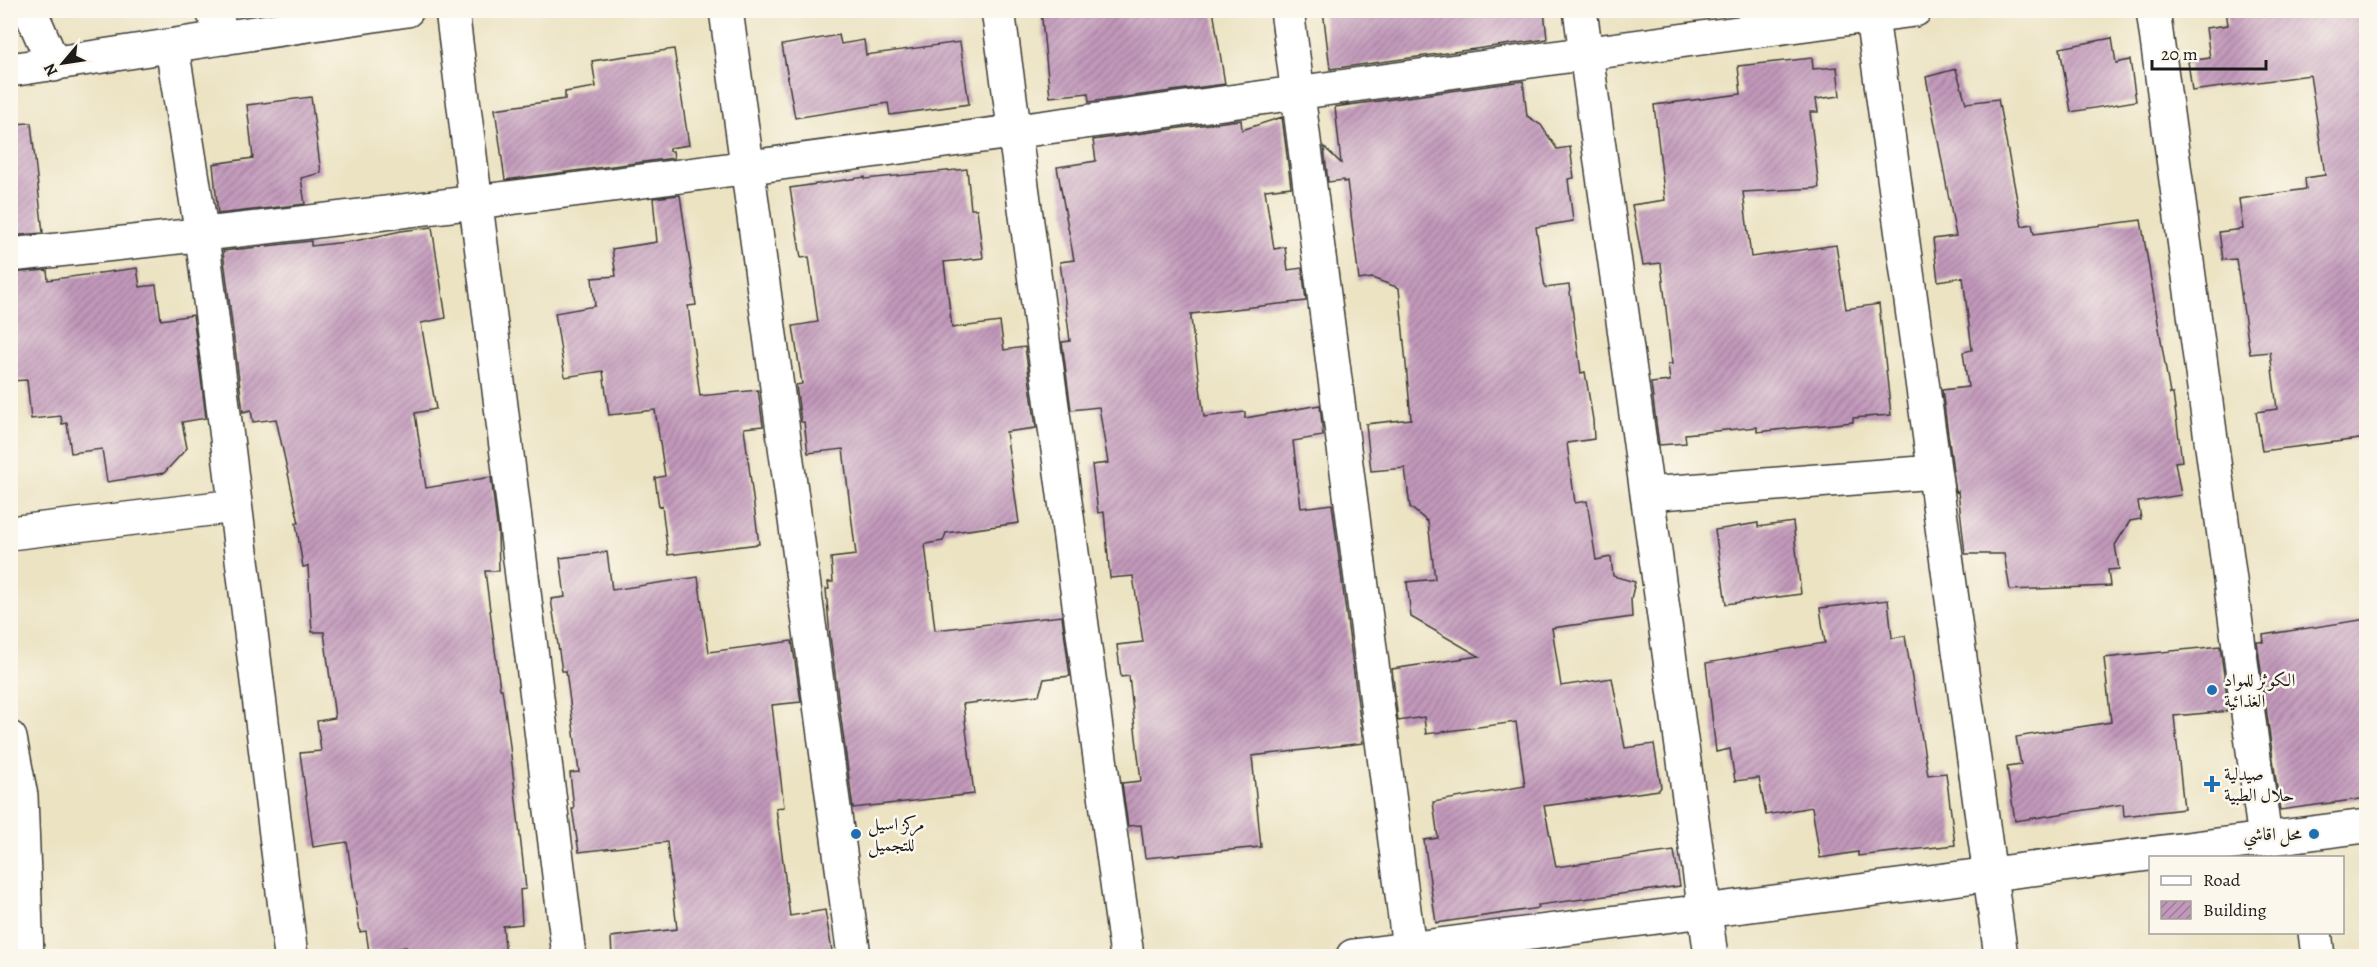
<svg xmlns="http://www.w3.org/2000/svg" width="2377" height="967" font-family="Alegreya,Amiri,serif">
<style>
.building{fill:url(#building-hatch)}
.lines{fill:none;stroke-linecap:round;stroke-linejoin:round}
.minor-casing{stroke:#3b3a35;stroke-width:36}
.tertiary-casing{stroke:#3b3a35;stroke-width:36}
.minor{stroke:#fff;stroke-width:33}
.tertiary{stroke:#fff;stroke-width:33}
.poi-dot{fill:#1f6fb2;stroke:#fbf7ec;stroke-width:2}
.labels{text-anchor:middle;stroke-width:5;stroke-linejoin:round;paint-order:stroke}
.poi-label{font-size:18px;fill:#1c1c1c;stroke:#fbf7ec;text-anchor:start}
</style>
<defs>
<pattern id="building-hatch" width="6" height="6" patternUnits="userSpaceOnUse" patternTransform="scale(1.5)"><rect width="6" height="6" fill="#c299bb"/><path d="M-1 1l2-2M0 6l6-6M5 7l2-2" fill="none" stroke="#9d7c97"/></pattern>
</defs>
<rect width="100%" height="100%" fill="#fbf7ec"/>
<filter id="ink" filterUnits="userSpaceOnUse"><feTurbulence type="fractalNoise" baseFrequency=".0167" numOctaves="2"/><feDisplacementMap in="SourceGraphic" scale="12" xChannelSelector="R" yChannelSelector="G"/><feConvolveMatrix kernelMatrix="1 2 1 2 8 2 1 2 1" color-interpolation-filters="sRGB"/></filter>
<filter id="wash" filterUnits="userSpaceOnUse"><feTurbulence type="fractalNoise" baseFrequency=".008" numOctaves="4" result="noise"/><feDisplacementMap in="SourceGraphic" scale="24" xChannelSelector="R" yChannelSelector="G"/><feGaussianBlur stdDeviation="1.35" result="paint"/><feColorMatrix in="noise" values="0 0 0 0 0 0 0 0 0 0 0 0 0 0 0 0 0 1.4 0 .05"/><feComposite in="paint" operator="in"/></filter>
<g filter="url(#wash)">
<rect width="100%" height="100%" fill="#ece3c3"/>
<g id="blocks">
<path class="building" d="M1041,10h172l12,74 -136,18 -1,-9 -38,4z
M1323,10h221l3,29 -217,30z
M2226,10h141v428l-105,13 -6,-39 21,-3 -7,-57 -20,2 -14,-95 -13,1 -4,-28 24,-3 -4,-30 67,-10 -1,-11 20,-3 -15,-100 -118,16 -4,-30 22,-3 -4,-30 22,-3z
M839,35l2,9 23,-4 2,15 94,-13 9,62 -79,11 -2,-12 -93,15 -13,-73z
M2112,38l4,25 14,-3 6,41 -65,11 -11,-64z
M674,49l15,96 -20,3v3h4l1,7 -169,22 -10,-71 70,-10v-7l31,-5 -4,-26z
M1812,58l1,11 24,-2 3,29 -24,3 2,13h-8l9,76 -76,4 8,65 85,-12 10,64 33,-5 12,111 -38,3v4l-96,10v-5l-72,7 1,9 -27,2 -8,-62 19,-2 -2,-17h4l-11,-101 -18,2 -11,-60 33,-5 -11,-95 87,-11 -3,-28z
M1956,69l10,34 32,-4 24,127 10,-2 2,10 107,-14 29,174h3l9,67 -7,1 6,33 -43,7 3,17 -11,2 -15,24 4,24 -11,1 2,16 -100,4 -6,-36h-39l-7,-63 -2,1 -14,-102 26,-3 -5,-35 9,-2 -9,-73 -25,4 -5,-42 23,-3 -30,-159z
M1523,81l4,35 14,9 16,24 13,-2 4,31 -6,1 5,42 -37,6 9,61 24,-3 12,88 4,-1 8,48 1,19 -27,4 8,60 12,-2 9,59 15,-3 2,19 22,6 -4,17 1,18 -80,11 9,58 51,-8 13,70 29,-4 7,43 -2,3 -115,16 12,61 118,-16 6,35 -142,19 1,3 -103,15 -12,-83 14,-2 -5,-36 92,-16 -9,-64 -90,12 -2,-17 -26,4 -6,-52 87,-13 -68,-39 -4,-35 28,-3 -7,-57 -18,-15 -5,-39 -34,3 -5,-47 45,-5 -12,-131 -27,-10 -13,2 -12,-99 -3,1v-2l-16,2 -4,-35 17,16 -6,-56z
M311,97l10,76 -20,5 4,26 -87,10 -5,-50 40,-6 -6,-53z
M1282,117l9,70 -26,3 9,59 11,-2 3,23 14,-2 4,33 -115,13v5l13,98 41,-5v6l75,-13 3,31 -30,5 8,67 31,-4 31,239 -111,13 9,91 -116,11 -4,-33 -13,1 -6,-43 19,-2 -12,-105 -8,1 -4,-32 26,-3 -10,-66 -23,2 -6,-66 -6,1 -6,-48 16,-2 -9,-56 -28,3 -9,-68 8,-1 -10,-79 14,-2 -17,-93 39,-6 -3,-21 138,-19 10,-1 1,10z
M31,123l12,110 -33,3v-112z
M967,169l4,40h6l6,49 -39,4 8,66 48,-6 4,28 21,-3 11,81 -30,4 13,91 -73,10 -3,8 -18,3 10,86 127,-14 8,60 -26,3 -5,16 -76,9 11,90 -121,14 -23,-172 -4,-47h3l-1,-7h5l-2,-24 25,-3 -13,-106 -35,4 -4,-31h-3l-5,-37 6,-1 -9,-58 25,-4 -9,-65 -8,1 -11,-70 75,-11v2z
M680,195l16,110 -8,1 12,90 58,-6 5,36 -19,2 15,116 -91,11 -6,-49 -3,1 -4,-29 10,-2 -10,-66 -46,5 -6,-44 -38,6 -10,-64 40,-7 -3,-28 24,-2 -4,-27 45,-7 -4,-44z
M432,227l14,91 -25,5 15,86 -21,4 11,75 65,-11 7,56 1,38h-14l15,118h2l7,49 17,151 -6,1 2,34 -19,2 3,31h-99l-1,-10 -37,5 -3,-21 -6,1 -13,-90 -34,5 -13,-94 21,-2 -4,-30 18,-3 -11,-86h-12l-4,-66 -5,1 -7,-44h3l-23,-104 -23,3 -2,-12 -8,2 -20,-161 88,-10v5l44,-5 46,-10z
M137,268l3,19 16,-2 5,35 32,-5 13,103 -24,4 5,26 -23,25 -57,9 -5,-33 -31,4 -4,-30 -5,1 -1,-8 -30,3 -4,-39 -17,1v-108l37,-3 1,10z
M1793,522l8,72 -75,10 -11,-74 43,-7v4z
M607,552l5,38 86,-13 11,75 83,-11 9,61 -29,3 12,102 -8,1 14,108 35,-6 8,47h-221l-1,-20 66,-8 -10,-87 -88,10 -7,-43h2l-4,-36 9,-1 -13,-101h-4l-11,-72 14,-2 -5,-39z
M1888,600l4,38 13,-2 23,139 18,-2 9,72 -97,11v-4l-38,6 -8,-51 -46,8 -7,-37 -24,3 -5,-32 -14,3 -10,-89 119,-20 -5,-35z
M2367,619v179l-87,12 -23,-168h7l-1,-7z
M2220,646l9,65 -55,5 10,93 -60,7 -1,-12 -108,17 -8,-54 14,-2 -5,-28 95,-15 -7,-64z"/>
</g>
</g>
<g filter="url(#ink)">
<use href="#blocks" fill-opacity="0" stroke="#3b3a35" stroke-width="1.5"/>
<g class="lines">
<g class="minor-casing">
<path id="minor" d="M30,10l24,55
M212,10l13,28
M452,10l117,946
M726,10l128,946
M998,10l129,946
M1287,10l123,946
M1580,10l131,946
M1871,10l130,946
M2153,10l112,829
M172,47l30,189 89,720
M10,70l397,-60
M10,255c637,-65 1270,-164 1905,-245
M1647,494l287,-22
M10,533l225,-27
M10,738l11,58 6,160"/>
</g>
<g class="tertiary-casing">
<path id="tertiary" d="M2315,932l3,24
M1353,956l1013,-130"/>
</g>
<use href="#minor" class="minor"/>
<use href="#tertiary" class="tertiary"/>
</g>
</g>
<g class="poi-dot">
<circle cx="2212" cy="690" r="6"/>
<path d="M2209 775h6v6h6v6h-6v6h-6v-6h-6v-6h6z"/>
<circle cx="856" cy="834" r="6"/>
<circle cx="2314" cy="834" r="6"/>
</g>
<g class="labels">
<g class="poi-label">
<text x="2224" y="686">الكوثر للمواد<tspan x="2224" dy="21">الغذائية</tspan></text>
<text x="2224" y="780">صيدلية<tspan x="2224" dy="21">حلال الطبية</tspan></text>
<text x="868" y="830">مركز اسيل<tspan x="868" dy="21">للتجميل</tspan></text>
<text x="2302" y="840" text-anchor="end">محل اقاشي</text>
</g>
</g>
<rect width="2377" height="967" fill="none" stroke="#fbf7ec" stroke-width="36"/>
<rect x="2149" y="856" width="195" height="78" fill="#fbf7ec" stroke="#a29f99" stroke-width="1.5"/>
<rect x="2161" y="876" width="30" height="9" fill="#ffffff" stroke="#a29f99" stroke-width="1.5"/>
<text x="2203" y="886" font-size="18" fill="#1c1c1c">Road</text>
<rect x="2161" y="901" width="30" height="18" fill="url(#building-hatch)" stroke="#a29f99" stroke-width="1.5"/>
<text x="2203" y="916" font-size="18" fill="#1c1c1c">Building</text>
<g transform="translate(63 63) rotate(241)" stroke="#fbf7ec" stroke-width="4.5" paint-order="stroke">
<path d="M0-4.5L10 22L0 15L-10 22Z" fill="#1c1c1c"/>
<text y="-9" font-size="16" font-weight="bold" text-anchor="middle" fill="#1c1c1c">N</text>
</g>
<path d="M2152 60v9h114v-9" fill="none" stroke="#1c1c1c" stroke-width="3"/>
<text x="2161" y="60" font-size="18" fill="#1c1c1c" stroke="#fbf7ec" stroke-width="4.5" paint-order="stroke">20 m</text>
</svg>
